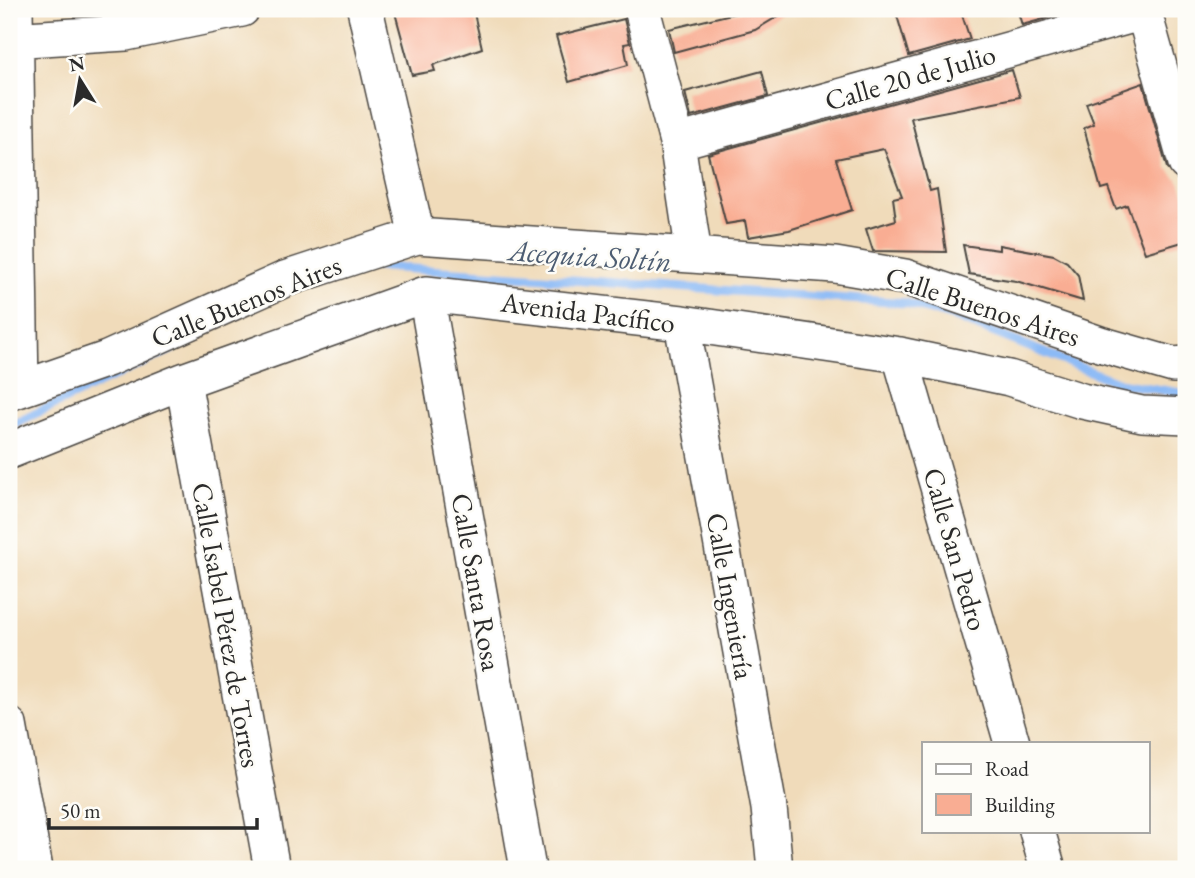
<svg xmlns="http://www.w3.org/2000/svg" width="1195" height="878" font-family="'EB Garamond',serif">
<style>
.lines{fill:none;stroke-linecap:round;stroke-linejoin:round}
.stream{stroke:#8bbaf6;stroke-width:9}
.building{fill:#f9ad93}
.minor-casing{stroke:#494540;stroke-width:38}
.minor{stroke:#fff;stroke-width:35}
.labels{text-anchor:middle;stroke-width:5;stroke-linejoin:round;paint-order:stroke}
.street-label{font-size:28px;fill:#2b2b2b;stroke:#fdfcf7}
.water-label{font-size:30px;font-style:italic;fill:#4d5d72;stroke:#fdfcf7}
</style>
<rect width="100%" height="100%" fill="#fdfcf7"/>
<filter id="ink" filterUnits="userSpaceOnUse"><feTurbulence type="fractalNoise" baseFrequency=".0143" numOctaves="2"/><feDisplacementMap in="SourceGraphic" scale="14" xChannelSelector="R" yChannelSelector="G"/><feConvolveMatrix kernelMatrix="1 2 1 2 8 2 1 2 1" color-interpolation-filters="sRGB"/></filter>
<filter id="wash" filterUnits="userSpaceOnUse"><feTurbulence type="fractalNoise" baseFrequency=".00686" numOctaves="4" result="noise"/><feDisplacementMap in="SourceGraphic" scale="28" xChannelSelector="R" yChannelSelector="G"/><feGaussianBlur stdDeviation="1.57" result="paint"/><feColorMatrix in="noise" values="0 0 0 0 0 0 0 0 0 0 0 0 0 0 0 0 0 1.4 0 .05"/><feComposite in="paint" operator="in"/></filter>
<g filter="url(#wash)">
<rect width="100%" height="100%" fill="#f0dbba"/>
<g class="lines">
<path class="stream" d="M369,266l537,37 54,16 159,64 67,11
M9,426l163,-77"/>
</g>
<g id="blocks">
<path class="building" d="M394,9h79l9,39 -49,17 2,6 -23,4z
M752,9h38l-35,21 -81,22 -5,-23z
M895,9h65l10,30 -61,17z
M1017,9h64l-59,16z
M624,19l6,24 -6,1 4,21 -59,17 -13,-46z
M1012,70l8,27 -109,21 19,73 7,-2 9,63 -73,-1 -7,-22 30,-9 -3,-22 9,-2 -18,-47 -48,10 16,51 -63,20 -41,7 -3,-16 -19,3 -18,-70z
M762,71l6,25 -77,21 -6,-25z
M1143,83l24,85 13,14 6,16v43l-41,12 -18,-48 -11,4 -8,-22 -7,2 -17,-61 10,-4 -8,-21z
M963,245l36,5v-5l55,10 13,7 11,13 5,26 -67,-20 -47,-7z"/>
</g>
</g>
<g filter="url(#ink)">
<use href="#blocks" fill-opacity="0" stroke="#494540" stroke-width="2"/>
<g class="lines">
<g class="minor-casing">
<path id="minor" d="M15,9l6,380
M365,9l52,227
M642,9l35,133 17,113
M1143,9l43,154
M9,40l117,-7 116,-24
M677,142l467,-130
M426,294l102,575
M682,323l87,485 6,61
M900,355l112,388
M183,381l89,488
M9,393l98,-34 178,-80 132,-43 418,29 70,12 195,67 73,21 13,-1
M9,451l174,-70 243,-87 256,29 218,32 109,23 73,23 60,13 44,2
M9,725l26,144
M1037,831l11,38"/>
</g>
<use href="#minor" class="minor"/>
</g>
</g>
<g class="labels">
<g class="street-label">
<text transform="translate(910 77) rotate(-16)" y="10">Calle 20 de Julio</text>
<text transform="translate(246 301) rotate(-22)" y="10">Calle Buenos Aires</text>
<text transform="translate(983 306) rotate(18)" y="10">Calle Buenos Aires</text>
<text transform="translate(588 312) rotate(7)" y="10">Avenida Pacífico</text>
<text transform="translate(956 549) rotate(74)" y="10">Calle San Pedro</text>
<text transform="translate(477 582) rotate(80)" y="10">Calle Santa Rosa</text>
<text transform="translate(731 596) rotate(80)" y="10">Calle Ingeniería</text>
<text transform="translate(227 625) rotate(80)" y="10">Calle Isabel Pérez de Torres</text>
</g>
<g class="water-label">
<text transform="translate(590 256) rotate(4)" y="10">Acequia Soltín</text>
</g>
</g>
<rect width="1195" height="878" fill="none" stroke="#fdfcf7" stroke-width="35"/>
<rect x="922" y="742" width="228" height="91" fill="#fdfcf7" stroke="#a9a8a5" stroke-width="2"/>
<rect x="936" y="764" width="35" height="10" fill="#ffffff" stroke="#a9a8a5" stroke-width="2"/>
<text x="985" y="776" font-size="21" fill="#2b2b2b">Road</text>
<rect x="936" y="794" width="35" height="21" fill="#f9ad93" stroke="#a9a8a5" stroke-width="2"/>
<text x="985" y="812" font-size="21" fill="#2b2b2b">Building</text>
<g transform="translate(80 80) rotate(349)" stroke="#fdfcf7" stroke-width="5" paint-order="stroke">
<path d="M0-5L12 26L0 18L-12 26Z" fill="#2b2b2b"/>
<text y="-10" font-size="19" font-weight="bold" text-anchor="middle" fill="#2b2b2b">N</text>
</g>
<path d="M49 818v10h208v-10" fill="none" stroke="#2b2b2b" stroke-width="3.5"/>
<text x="60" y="818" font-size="21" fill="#2b2b2b" stroke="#fdfcf7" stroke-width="5" paint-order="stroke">50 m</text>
</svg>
